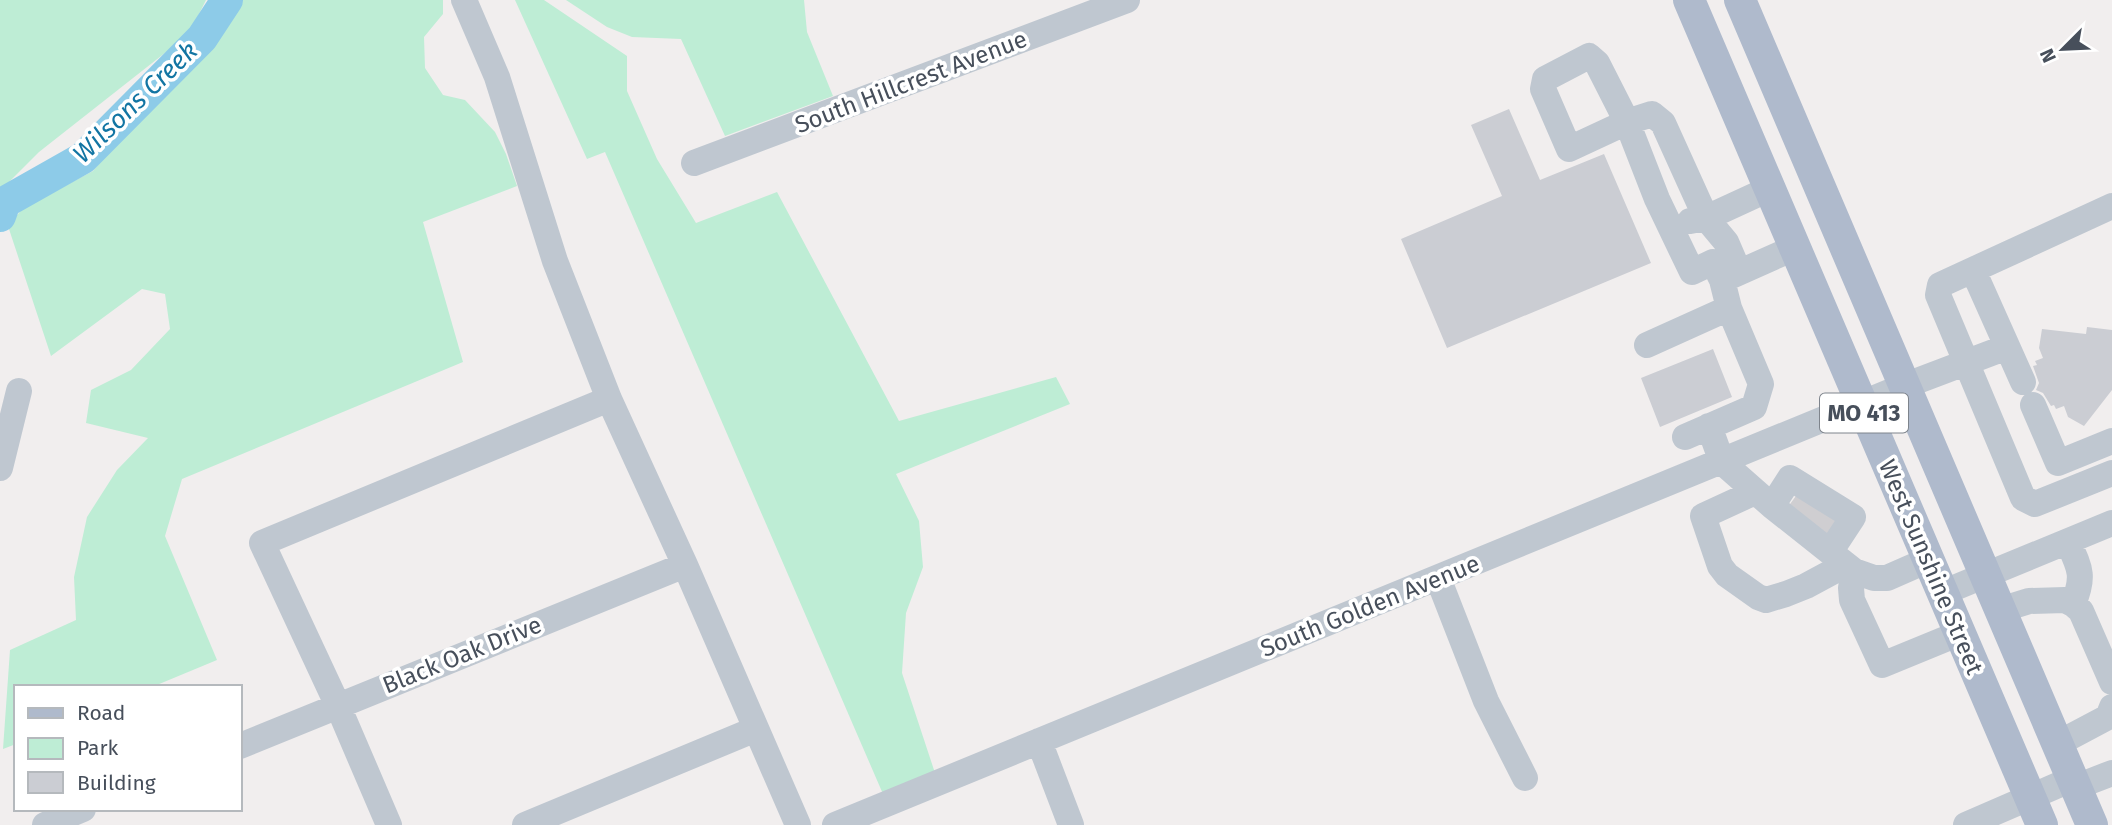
<svg xmlns="http://www.w3.org/2000/svg" width="2112" height="825" font-family="'Fira Sans',sans-serif">
<style>
.green{fill:#beedd5}
.lines{fill:none;stroke-linecap:round;stroke-linejoin:round}
.river{stroke:#8dcbe8;stroke-width:32}
.building{fill:#cbcdd3}
.minor-tunnel{stroke:#cfced1;stroke-width:26;stroke-dasharray:26 13;stroke-linecap:butt}
.minor{stroke:#bfc7d0;stroke-width:26}
.major{stroke:#afbacc;stroke-width:32}
.labels{text-anchor:middle;stroke-width:7;stroke-linejoin:round;paint-order:stroke}
.shield{fill:#fff;stroke:#7e848c;stroke-width:2}
.shield-label{font-size:23px;font-weight:bold;fill:#474f5b}
.street-label{font-size:24px;fill:#474f5b;stroke:#fff}
.water-label{font-size:26px;font-style:italic;fill:#1275a3;stroke:#fff}
</style>
<rect width="100%" height="100%" fill="#f1eeee"/>
<path class="green" d="M0,0h206l-17,34 -150,118 -39,39z
M243,0h200v14l-19,23 1,31 18,27 22,5 30,32 11,22 11,32 -94,36 40,140 -281,117 -17,57 52,124 -65,27h-136v57l-13,5 7,-99 66,-30 -2,-43 13,-60 30,-47 31,-32 -62,-15 5,-33 40,-20 39,-41 -5,-35 -23,-5 -91,67 -43,-130 15,-18 70,-37 48,-58 77,-73z
M515,0h29l83,56v35l30,68 39,64 81,-31 122,229 157,-44 14,27 -174,70 23,47 4,46 -17,46 -4,60 33,100 -52,21 -278,-642 -18,7z
M566,0h238l3,32 26,64 -108,40 -44,-97 -49,-2 -25,-10z"/>
<g class="lines">
<path class="river" d="M0,216l5,-14 78,-44 119,-120 25,-38"/>
</g>
<path class="building" d="M1509,109l31,71 64,-26 47,109 -204,85 -46,-109 101,-43 -31,-71z
M2087,327l25,3v60l-28,36 -16,-9 -4,-11 -8,3 -2,-4 -3,1 -8,-13 -7,-3 3,-7 -6,-17 4,-1 -2,-4 8,-3 -4,-10 3,-19 44,5z
M1713,349l19,48 -72,30 -19,-49z"/>
<g class="lines">
<path class="minor-tunnel" d="M1796,518l13,-18
M1813,532l14,-20"/>
<path class="minor" d="M464,0l33,77 58,184 54,138 76,166 113,260
M694,163l433,-163
M2112,206l-172,79 -2,10 85,203 12,6 77,-31
M1690,221l16,-3 63,-29
M1973,270l50,112
M1739,272l-13,-30 -20,-24 -43,-95 -11,-9 -25,8 -58,27 -26,-60 2,-10 44,-23 8,7 30,59 30,77 35,73 21,-10 9,18 72,-32
M1647,345l82,-37
M2033,405l25,58 54,-22
M1709,426l13,36 50,44 82,65 20,7h13l41,-18
M1685,437l69,-30 7,-23 -32,-76 -7,-28
M0,468l19,-77
M1755,492l-52,24 17,50 7,9 31,22 8,3 20,-6 20,-8 39,-21
M1772,506l18,-28 63,39 -23,35
M2068,542c12,26 17,34 5,62
M1854,571l-3,17 1,12 30,65 78,-32
M1438,578l48,123 39,77
M1942,593l170,-70
M2000,610l29,-9 36,-1 8,4 8,7 31,71
M1039,741l32,84
M2057,744l51,-27 4,-10
M240,746l445,-181
M2076,787l36,-14
M45,825l38,-16
M389,825l-51,-119 -76,-163 347,-144
M525,825l231,-96
M835,825l1069,-439 103,-39
M1966,825l106,-46"/>
<path class="major" d="M1689,0l353,825
M1740,0l352,825"/>
</g>
<g class="labels">
<rect class="shield" x="1820" y="393.5" width="88" height="39" rx="5"/>
<g class="shield-label">
<text x="1864" y="421">MO 413</text>
</g>
<g class="street-label">
<text transform="translate(911 82) rotate(-21)" y="8">South Hillcrest Avenue</text>
<text transform="translate(1931 567) rotate(67)" y="8">West Sunshine Street</text>
<text transform="translate(1370 606) rotate(-22)" y="8">South Golden Avenue</text>
<text transform="translate(462 655) rotate(-22)" y="8">Black Oak Drive</text>
</g>
<g class="water-label">
<text transform="translate(135 102) rotate(-44)" y="9">Wilsons Creek</text>
</g>
</g>
<rect x="14" y="685" width="228" height="126" fill="#ffffff" stroke="#b5b9bd" stroke-width="2"/>
<rect x="28" y="708" width="35" height="10" fill="#afbacc" stroke="#b5b9bd" stroke-width="2"/>
<text x="77" y="720" font-size="21" fill="#474f5b">Road</text>
<rect x="28" y="738" width="35" height="21" fill="#beedd5" stroke="#b5b9bd" stroke-width="2"/>
<text x="77" y="755" font-size="21" fill="#474f5b">Park</text>
<rect x="28" y="772" width="35" height="21" fill="#cbcdd3" stroke="#b5b9bd" stroke-width="2"/>
<text x="77" y="790" font-size="21" fill="#474f5b">Building</text>
<g transform="translate(2063 49) rotate(246)" stroke="#ffffff" stroke-width="5" paint-order="stroke">
<path d="M0-5L12 26L0 18L-12 26Z" fill="#474f5b"/>
<text y="-10" font-size="19" font-weight="bold" text-anchor="middle" fill="#474f5b">N</text>
</g>
</svg>
